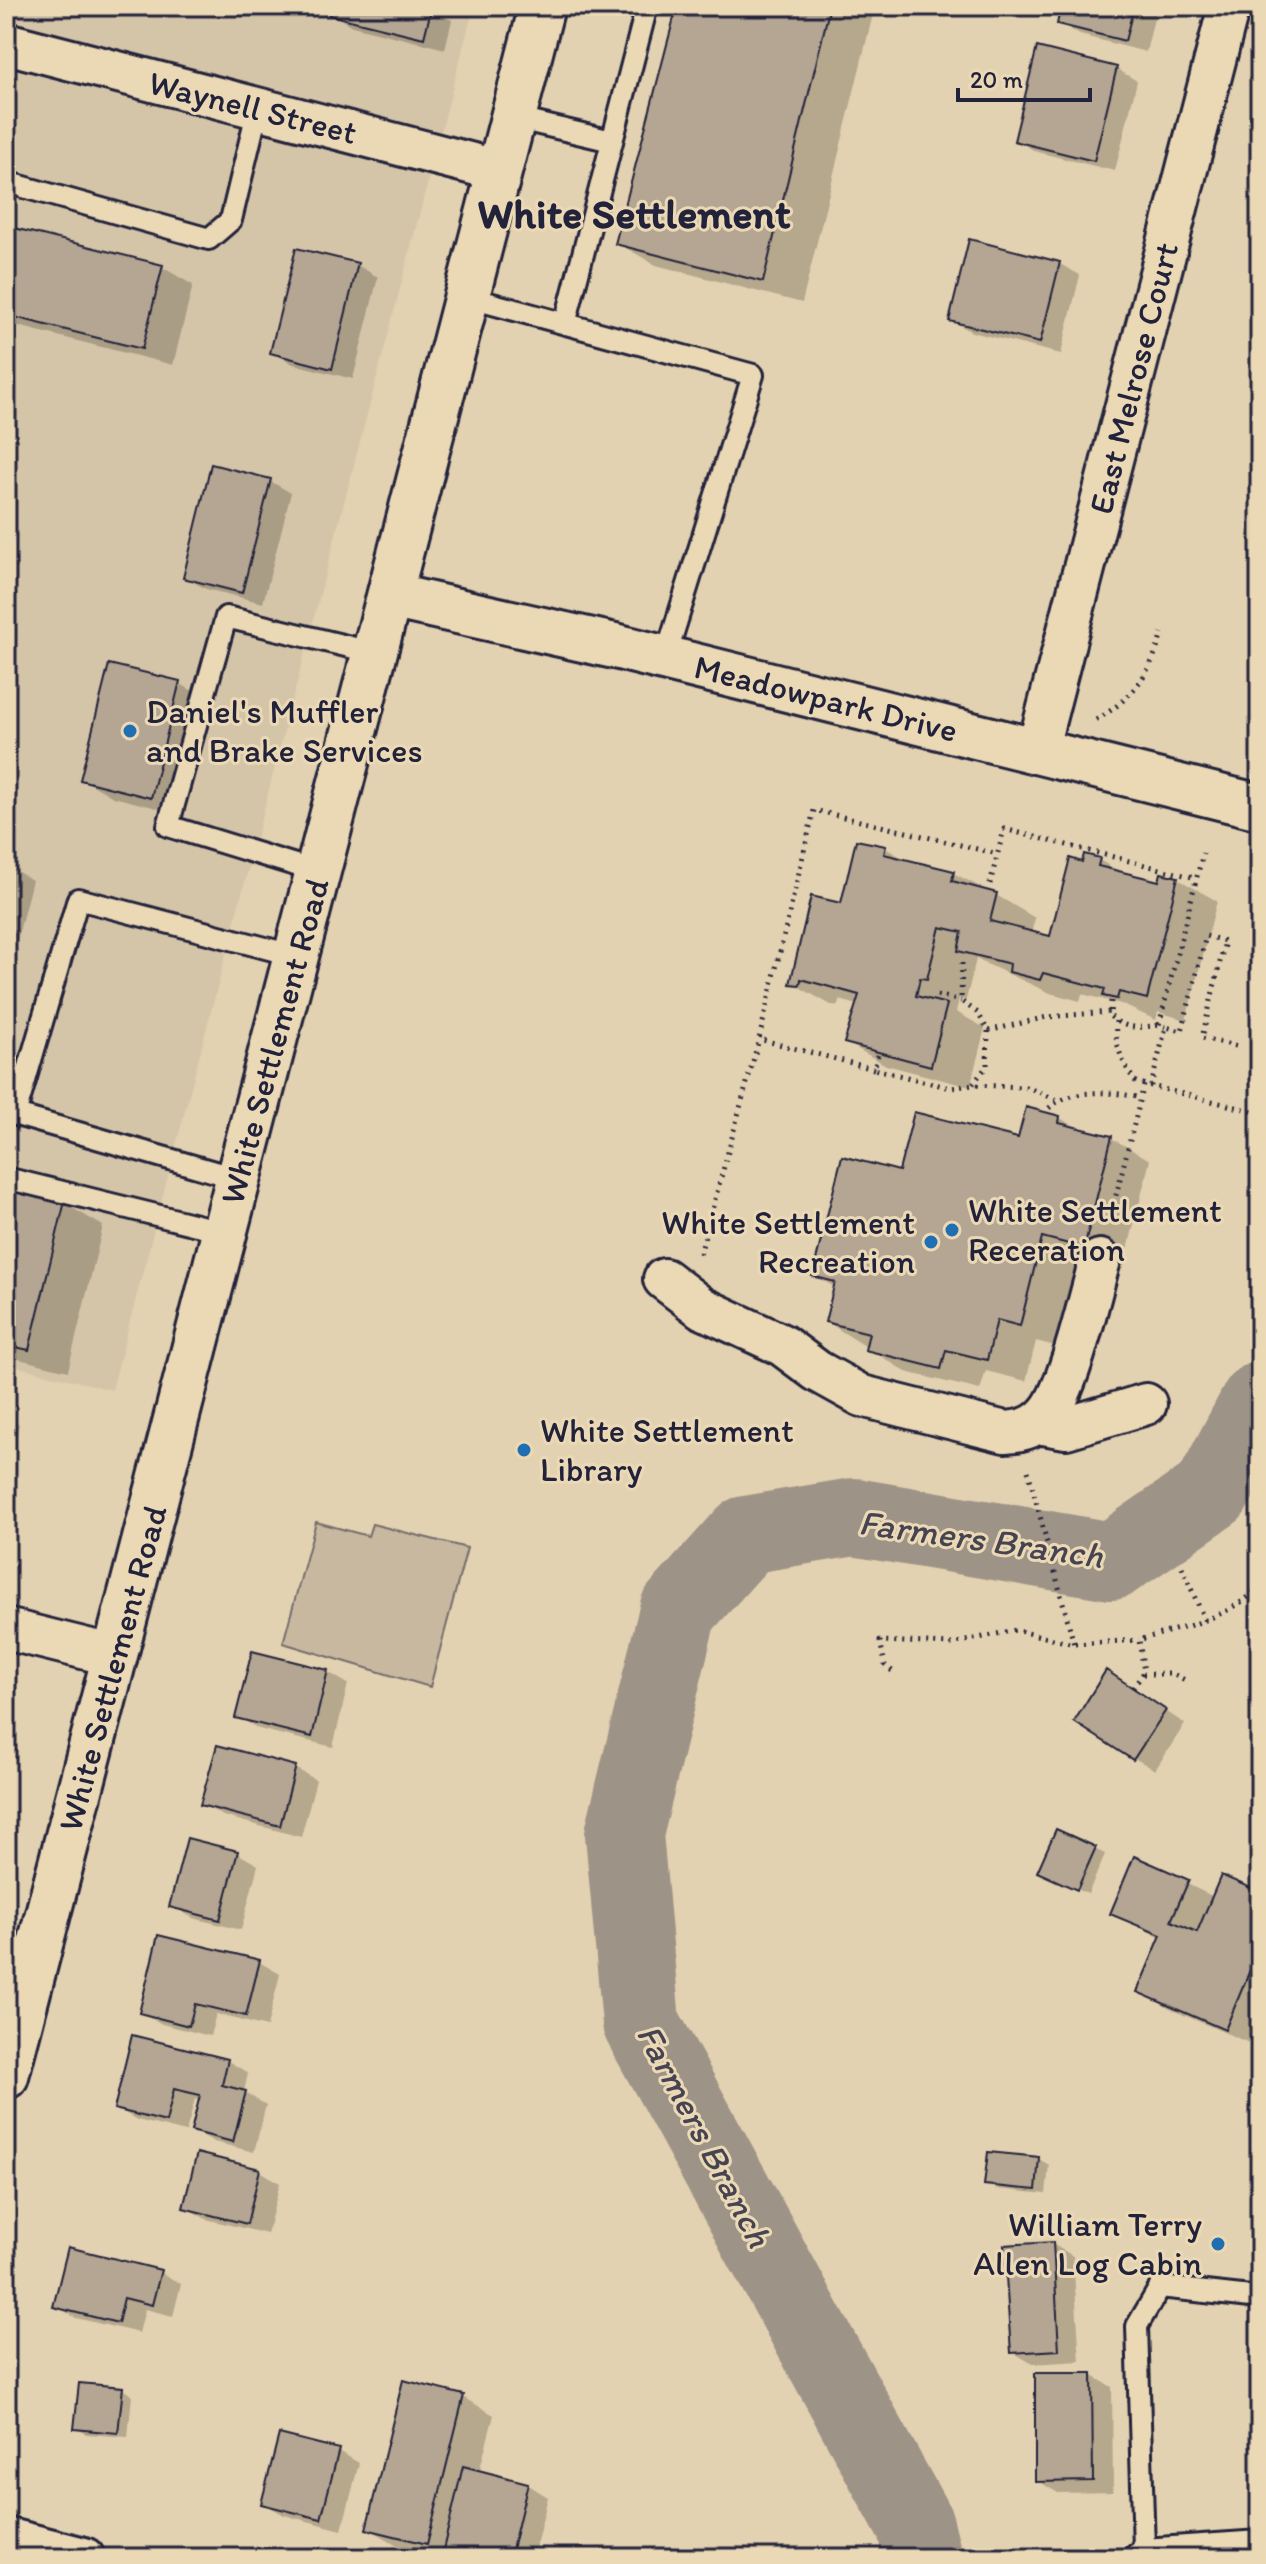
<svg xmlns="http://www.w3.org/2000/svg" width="1266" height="2564" font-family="Itim,sans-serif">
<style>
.built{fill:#d5c5a8}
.green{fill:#c7b89f;stroke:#746d6d;stroke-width:2}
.shadow{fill:#0003}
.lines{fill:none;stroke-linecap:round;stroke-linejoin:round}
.river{stroke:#9e9387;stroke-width:78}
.building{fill:#b4a693;stroke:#22223b;stroke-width:2}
.lane-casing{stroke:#22223b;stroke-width:26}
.street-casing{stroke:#22223b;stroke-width:46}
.secondary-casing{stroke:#22223b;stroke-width:50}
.path{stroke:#22223b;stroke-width:5;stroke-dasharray:2 6;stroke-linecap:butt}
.lane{stroke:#ebd9b6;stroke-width:20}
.street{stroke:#ebd9b6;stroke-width:40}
.secondary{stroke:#ebd9b6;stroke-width:44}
.poi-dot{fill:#1f6fb2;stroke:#ebd9b6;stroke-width:3}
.labels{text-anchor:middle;stroke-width:6;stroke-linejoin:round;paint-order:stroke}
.street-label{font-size:34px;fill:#22223b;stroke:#ebd9b6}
.poi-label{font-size:34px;fill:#22223b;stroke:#ebd9b6;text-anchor:start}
.water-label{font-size:36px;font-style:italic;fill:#474452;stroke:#ebd9b6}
.district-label{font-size:42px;font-weight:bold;fill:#22223b;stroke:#ebd9b6}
</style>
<rect width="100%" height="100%" fill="#e3d2b1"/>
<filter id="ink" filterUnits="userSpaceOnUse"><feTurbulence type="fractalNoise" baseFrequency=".0125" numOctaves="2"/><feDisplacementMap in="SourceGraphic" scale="16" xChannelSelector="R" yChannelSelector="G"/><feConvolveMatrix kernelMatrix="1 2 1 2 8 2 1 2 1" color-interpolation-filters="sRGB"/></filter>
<g filter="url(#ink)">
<path class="built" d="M6,6h468l-362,1384 -106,-26z"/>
<path class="green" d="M316,1522l52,14 4,-12 95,24 -37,139 -147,-44z"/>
<path class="shadow" d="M333,6h90l29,14 -7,29 -93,-23 -21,-12z
M679,6h196l-73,297 -146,-38 -39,-22z
M1063,6h94l-11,46 -66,-17 -21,-12z
M1117,69l20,12 -22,90 -78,-19 -21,-12z
M6,228l156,39 31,18 -20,80 -167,-42z
M971,241l89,23 20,11 -19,79 -89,-22 -21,-12z
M357,265l21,12 -25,102 -60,-15 -21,-12z
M270,481l21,12 -28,110 -57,-14 -21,-12z
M179,683l31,18 -29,113 -68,-17 -31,-18z
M885,848l27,15 41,10 43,22 39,23 -4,16 20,5 32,-75 16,-4 25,14 36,9 2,-7 16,3 39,22 -31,119 -28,-8 -2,8 -35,-16 -39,-10 -2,7 -30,-8 -74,-34 -10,41 -7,-1 -3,13 29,16 -15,59 -84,-22 -39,-22 11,-38 -18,-5 -1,6 -8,-1 -39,-22z
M6,865l26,15 -26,104z
M1060,1118l23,13 28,7 39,22 -27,109 -42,-11 -22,89 -23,-6 -10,40 -40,-10 -6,19 -74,-18 -79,-50 9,-34 -22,-13 86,-101 120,-34z
M6,1189l58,14 39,23 -35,145 -62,-15z
M6,1416l13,8 -12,54h-1z
M254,1653l74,19 20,12 -15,63 -74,-18 -21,-12z
M1127,1685l58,39 -30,46 -21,-12z
M295,1768l21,12 -15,57 -78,-21 -21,-12z
M1057,1832l48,22 -17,40 -39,-17z
M237,1853l21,12 -17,65 -48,-12 -21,-12z
M1135,1859l79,38 46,-2v141l-4,10 -86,-37 -31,-18 22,-53 -49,-25z
M259,1962l21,12 -13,53 -51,-13 -6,22 -48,-12 -21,-12z
M133,2038l95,23 20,12 -4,19 22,13 -12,47 -40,-10 -21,-12 8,-29 -6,-2 -9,33 -49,-12 -21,-12z
M1039,2159l10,6 -3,29 -50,-5 -9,-6z
M259,2171l21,12 -13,51 -61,-15 -21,-12z
M1052,2244l21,12 7,105 -47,3 -21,-12z
M160,2272l21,12 -8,32 -28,-7 -6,24 -63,-15 -20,-12z
M1091,2375l21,12 1,105 -55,1 -20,-12z
M122,2389l10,6 -4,42 -42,-3 -10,-6z
M463,2397l31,18 -15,57 49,13 20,12 -15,61h-85l-49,-12 -31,-18z
M338,2451l21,12 -17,67 -58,-15 -20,-12z"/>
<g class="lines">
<path class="river" d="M923,2558l-8,-33 -274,-502 -17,-189 54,-223 68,-76 108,-18 258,44 100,-69 48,-91"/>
</g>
<path class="building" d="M331,6h101l-8,32 -95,-23z
M677,6h153l-67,276 -148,-38z
M1061,6h73l-9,35 -68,-17z
M1037,47l80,20 -23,94 -80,-20z
M6,226l157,39 -21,84 -136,-34z
M969,239l91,23 -20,81 -91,-22z
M296,248l62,15 -26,106 -62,-16z
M211,464l60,15 -29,114 -59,-15z
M109,664l71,17 -29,117 -71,-18z
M856,840l30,6 -2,8 70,17 -2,10 45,12 -7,28 60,15 20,-78 12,4 2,-8 16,4 -2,8 61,15 2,-8 17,4 -31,122 -28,-7 -2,7 -14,-3 2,-7 -62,-16 -3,7 -31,-8 1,-8 -52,-13 4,-19 -22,-5 -13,52 -7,-1 -4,18 31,8 -16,62 -87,-23 15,-48 -58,-16 -1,6 -10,-1 21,-88 30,7z
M1026,1107l34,9 -1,7 53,13 -28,112 -42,-11 -22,89 -23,-6 -10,40 -41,-10 -5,19 -76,-19 4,-17 -44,-11 10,-40 -23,-6 30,-120 57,15 15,-59 104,26z
M6,1187l59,14 -36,149 -23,-5z
M252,1651l76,19 -16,67 -77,-19z
M1106,1670l60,40 -33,50 -59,-38z
M217,1745l79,21 -16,60 -80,-21z
M1056,1829l40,18 -19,43 -40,-18z
M187,1838l51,13 -18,69 -51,-13z
M1134,1856l55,24 -18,41 26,11 24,-57 39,17v54l-35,84 -88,-38 24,-57 -51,-21z
M158,1935l102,25 -14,56 -51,-12 -6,22 -50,-13z
M132,2035l96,24 -6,26 24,6 -13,51 -42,-11 9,-36 -26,-6 -8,33 -52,-13z
M988,2152l51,5 -3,33 -52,-5z
M197,2153l63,16 -13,55 -64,-16z
M1053,2242l6,108 -48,3 -7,-108z
M68,2247l93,23 -9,35 -28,-7 -6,25 -65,-16z
M1035,2373h57l1,108 -58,1z
M403,2380l61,15 -37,149 -61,-15z
M79,2383l44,4 -5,46 -44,-4z
M279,2434l60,15 -18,70 -60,-15z
M463,2466l65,17 -18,75h-53l-15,-4z"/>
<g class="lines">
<g class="lane-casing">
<path id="lane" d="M514,118l98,23
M6,182l203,57 22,-19 27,-112
M467,297l286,78 -88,284
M565,324l82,-318
M318,872l-150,-46 58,-209 149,36
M6,1112l233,67
M15,1115l63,-216 218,57
M6,1178l219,54
M1144,2549l-7,-223 23,-39 100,11
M1131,2558l13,-9 116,-8"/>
</g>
<g class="street-casing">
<path id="street" d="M6,43l494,128
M1037,751l192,-745
M664,1279l38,29 80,37 35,26 45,25 143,36c18,-1 31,-5 43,-19 21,-24 42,-118 52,-153
M1038,1423l28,5 80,-24
M6,1629l109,27
M6,2538l78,20"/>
</g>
<g class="secondary-casing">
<path id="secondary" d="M390,596l229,51 641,160
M6,2076l536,-2070"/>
</g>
<path class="path" d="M1096,720c36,-21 55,-47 66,-87
M990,884l14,-55 192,49
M962,963l-1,38 17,12 10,18 59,-14 62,-5
M937,995l24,6
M1111,1001l-1,15c15,14 30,12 49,9
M1116,1021c-2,22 6,42 19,60l11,4
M1166,1027l-7,-2 44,-172
M988,1031l-1,35 -15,19 54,2 32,13
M1236,1046l-34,-8 23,-97 -19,-5 -24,95 -16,-4 -15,59 109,27
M878,1055l-4,14 77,19 21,-3
M874,1069l-115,-30 55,-229 184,44
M1049,1108c23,-20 63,-17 92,-10
M1110,1219l34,-134
M700,1254l59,-215
M1028,1471l46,173
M1182,1567l23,54
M892,1671l-7,-6 -5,-24 72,3 63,-14 59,14 65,-4
M1143,1674h30l16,8
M1133,1688l11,-16 -5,-32c44,-13 86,-20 121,-53"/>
<use href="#lane" class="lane"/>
<use href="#street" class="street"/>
<use href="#secondary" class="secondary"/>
</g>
</g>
<g class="poi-dot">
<circle cx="130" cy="731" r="8"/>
<circle cx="952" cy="1230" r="8"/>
<circle cx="931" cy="1242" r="8"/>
<circle cx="524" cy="1450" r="8"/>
<circle cx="1218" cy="2244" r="8"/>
</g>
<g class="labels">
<g class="street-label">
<text transform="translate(253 107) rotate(14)" y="12">Waynell Street</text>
<text transform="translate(1133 378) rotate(-76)" y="12">East Melrose Court</text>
<text transform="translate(826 698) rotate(14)" y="12">Meadowpark Drive</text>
<text transform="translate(274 1041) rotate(-75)" y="12">White Settlement Road</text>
<text transform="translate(112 1668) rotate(-75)" y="12">White Settlement Road</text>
</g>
<g class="poi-label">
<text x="146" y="723">Daniel's Muffler<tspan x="146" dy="39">and Brake Services</tspan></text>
<text x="968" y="1222">White Settlement<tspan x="968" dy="39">Receration</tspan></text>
<text x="915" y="1234" text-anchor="end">White Settlement<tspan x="915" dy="39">Recreation</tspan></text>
<text x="540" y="1442">White Settlement<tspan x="540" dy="39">Library</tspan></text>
<text x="1202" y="2236" text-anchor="end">William Terry<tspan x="1202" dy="39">Allen Log Cabin</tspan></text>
</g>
<g class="water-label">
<text transform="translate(981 1538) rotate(8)" y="13">Farmers Branch</text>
<text transform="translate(705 2135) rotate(62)" y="13">Farmers Branch</text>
</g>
<g class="district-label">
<text x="634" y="228">White Settlement</text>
</g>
</g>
<rect width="1266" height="2564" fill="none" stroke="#ebd9b6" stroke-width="32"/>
<rect x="16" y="16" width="1234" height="2532" fill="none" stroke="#22223b" stroke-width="3" filter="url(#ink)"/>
<path d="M958 88v12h132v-12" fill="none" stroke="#22223b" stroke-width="4"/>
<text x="970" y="88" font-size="24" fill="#22223b" stroke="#ebd9b6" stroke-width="6" paint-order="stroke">20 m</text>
</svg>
